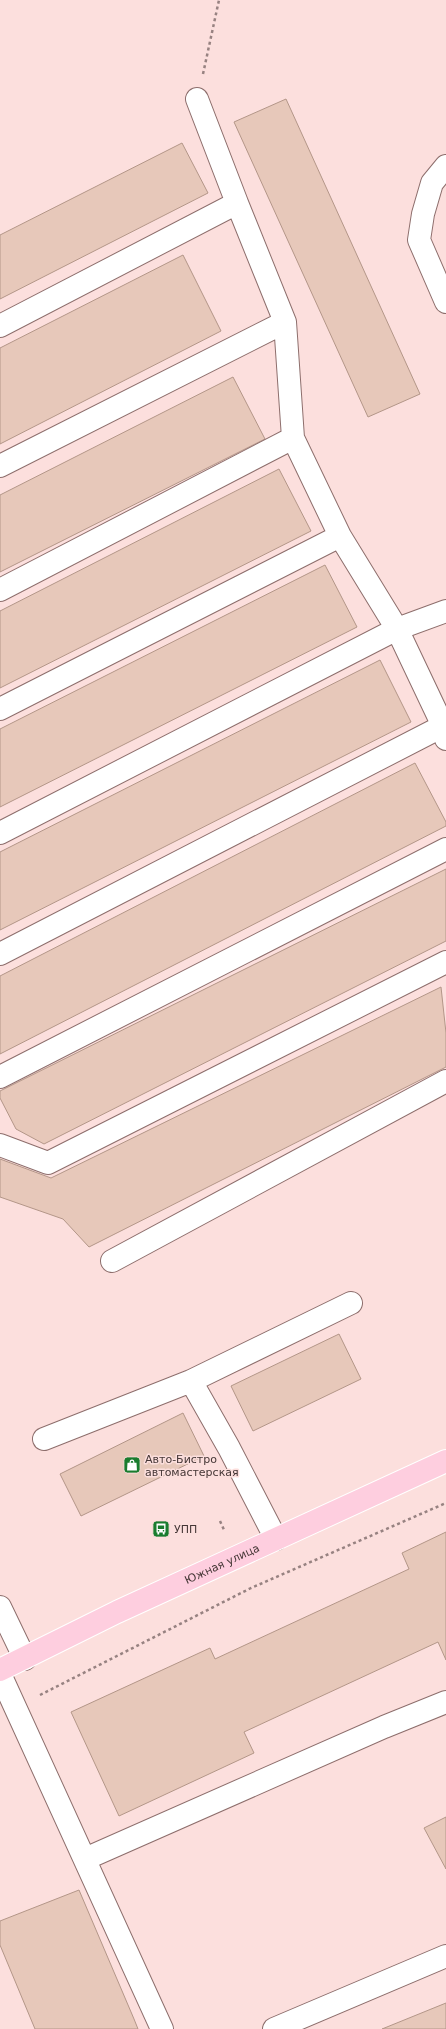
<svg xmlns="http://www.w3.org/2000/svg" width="446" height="2029" font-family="'DejaVu Sans',sans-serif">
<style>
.building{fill:#e7c8ba;stroke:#b39688}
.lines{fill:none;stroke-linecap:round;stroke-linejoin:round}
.minor-casing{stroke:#8d6e6c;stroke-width:24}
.major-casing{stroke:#fff;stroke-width:24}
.path{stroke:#978281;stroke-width:2.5;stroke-dasharray:3 3;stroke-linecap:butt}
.minor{stroke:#fff;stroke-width:22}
.major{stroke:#fecedf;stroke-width:22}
.labels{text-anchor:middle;stroke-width:3;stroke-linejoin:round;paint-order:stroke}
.poi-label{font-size:11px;fill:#443635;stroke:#fcdfdd;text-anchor:start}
.street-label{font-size:11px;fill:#443635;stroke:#fcdfdd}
</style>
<rect width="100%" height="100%" fill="#fcdfdd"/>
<path class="building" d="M286,99l134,295 -52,23 -134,-295z
M182,143l26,50 -208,106v-64z
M183,255l38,76 -221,113v-96z
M233,377l32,62 -265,133v-77z
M279,469l32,62 -311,157v-77z
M325,565l32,62 -357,180v-78z
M380,660l31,62 -411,208v-78z
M415,763l31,59v4l-446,228v-78z
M446,869v72l-402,203 -28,-15 -16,-31v-7z
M441,987l5,46v34l-357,180 -26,-28 -63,-22v-38l51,19z
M339,1334l22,45 -108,52 -22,-45z
M183,1413l21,43 -123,60 -21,-42z
M446,1532v128l-8,-18 -194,90 10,21 -135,63 -48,-104 139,-64 5,11 194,-90 -7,-16z
M446,1817v52l-22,-41z
M79,1890l55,129 4,10h-103l-35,-84v-24z
M446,2003v26h-64z"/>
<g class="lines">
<g class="minor-casing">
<path id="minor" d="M197,99l40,104
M446,166l-14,17 -9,31 -4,26 27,62
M0,326l237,-123 48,119 8,116 47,98 57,93 46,97 3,13
M0,466l285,-144
M0,590l293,-152
M0,709l340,-173
M0,833l397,-204 49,-18
M0,954l443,-228
M0,1077l446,-228
M0,1145l48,18 398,-201
M112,1261l334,-180
M191,1381l160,-78
M44,1439l147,-58 38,67 47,91
M0,1607l25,52
M0,1674l162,355
M85,1859l299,-132 62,-25
M274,2029l172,-73"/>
</g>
<g class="major-casing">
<g id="major">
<path id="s1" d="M0,1670l117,-58 329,-151"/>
</g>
</g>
<path class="path" d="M203,74l16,-74
M220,1521l5,11
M40,1695l211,-107 195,-85"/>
<use href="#minor" class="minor"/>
<use href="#major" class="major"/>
</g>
<defs>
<g id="shop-square" transform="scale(0.9)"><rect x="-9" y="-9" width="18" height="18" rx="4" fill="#197c2e" stroke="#fcdfdd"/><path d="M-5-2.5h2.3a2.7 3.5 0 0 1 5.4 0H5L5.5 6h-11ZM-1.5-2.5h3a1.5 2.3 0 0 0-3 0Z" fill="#fff"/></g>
<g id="bus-square" transform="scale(0.9)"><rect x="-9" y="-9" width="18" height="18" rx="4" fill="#197c2e" stroke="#fcdfdd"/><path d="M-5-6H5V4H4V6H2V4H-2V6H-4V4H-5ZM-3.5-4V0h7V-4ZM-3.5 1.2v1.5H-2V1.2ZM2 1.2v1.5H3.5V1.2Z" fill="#fff"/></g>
</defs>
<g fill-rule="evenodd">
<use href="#shop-square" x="132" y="1465"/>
<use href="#bus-square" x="161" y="1529"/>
</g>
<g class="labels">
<g class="poi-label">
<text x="145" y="1463">Авто-Бистро<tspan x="145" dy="13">автомастерская</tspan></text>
<text x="174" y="1533">УПП</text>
</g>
<g class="street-label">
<text dy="4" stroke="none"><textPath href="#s1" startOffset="246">Южная улица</textPath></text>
</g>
</g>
</svg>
